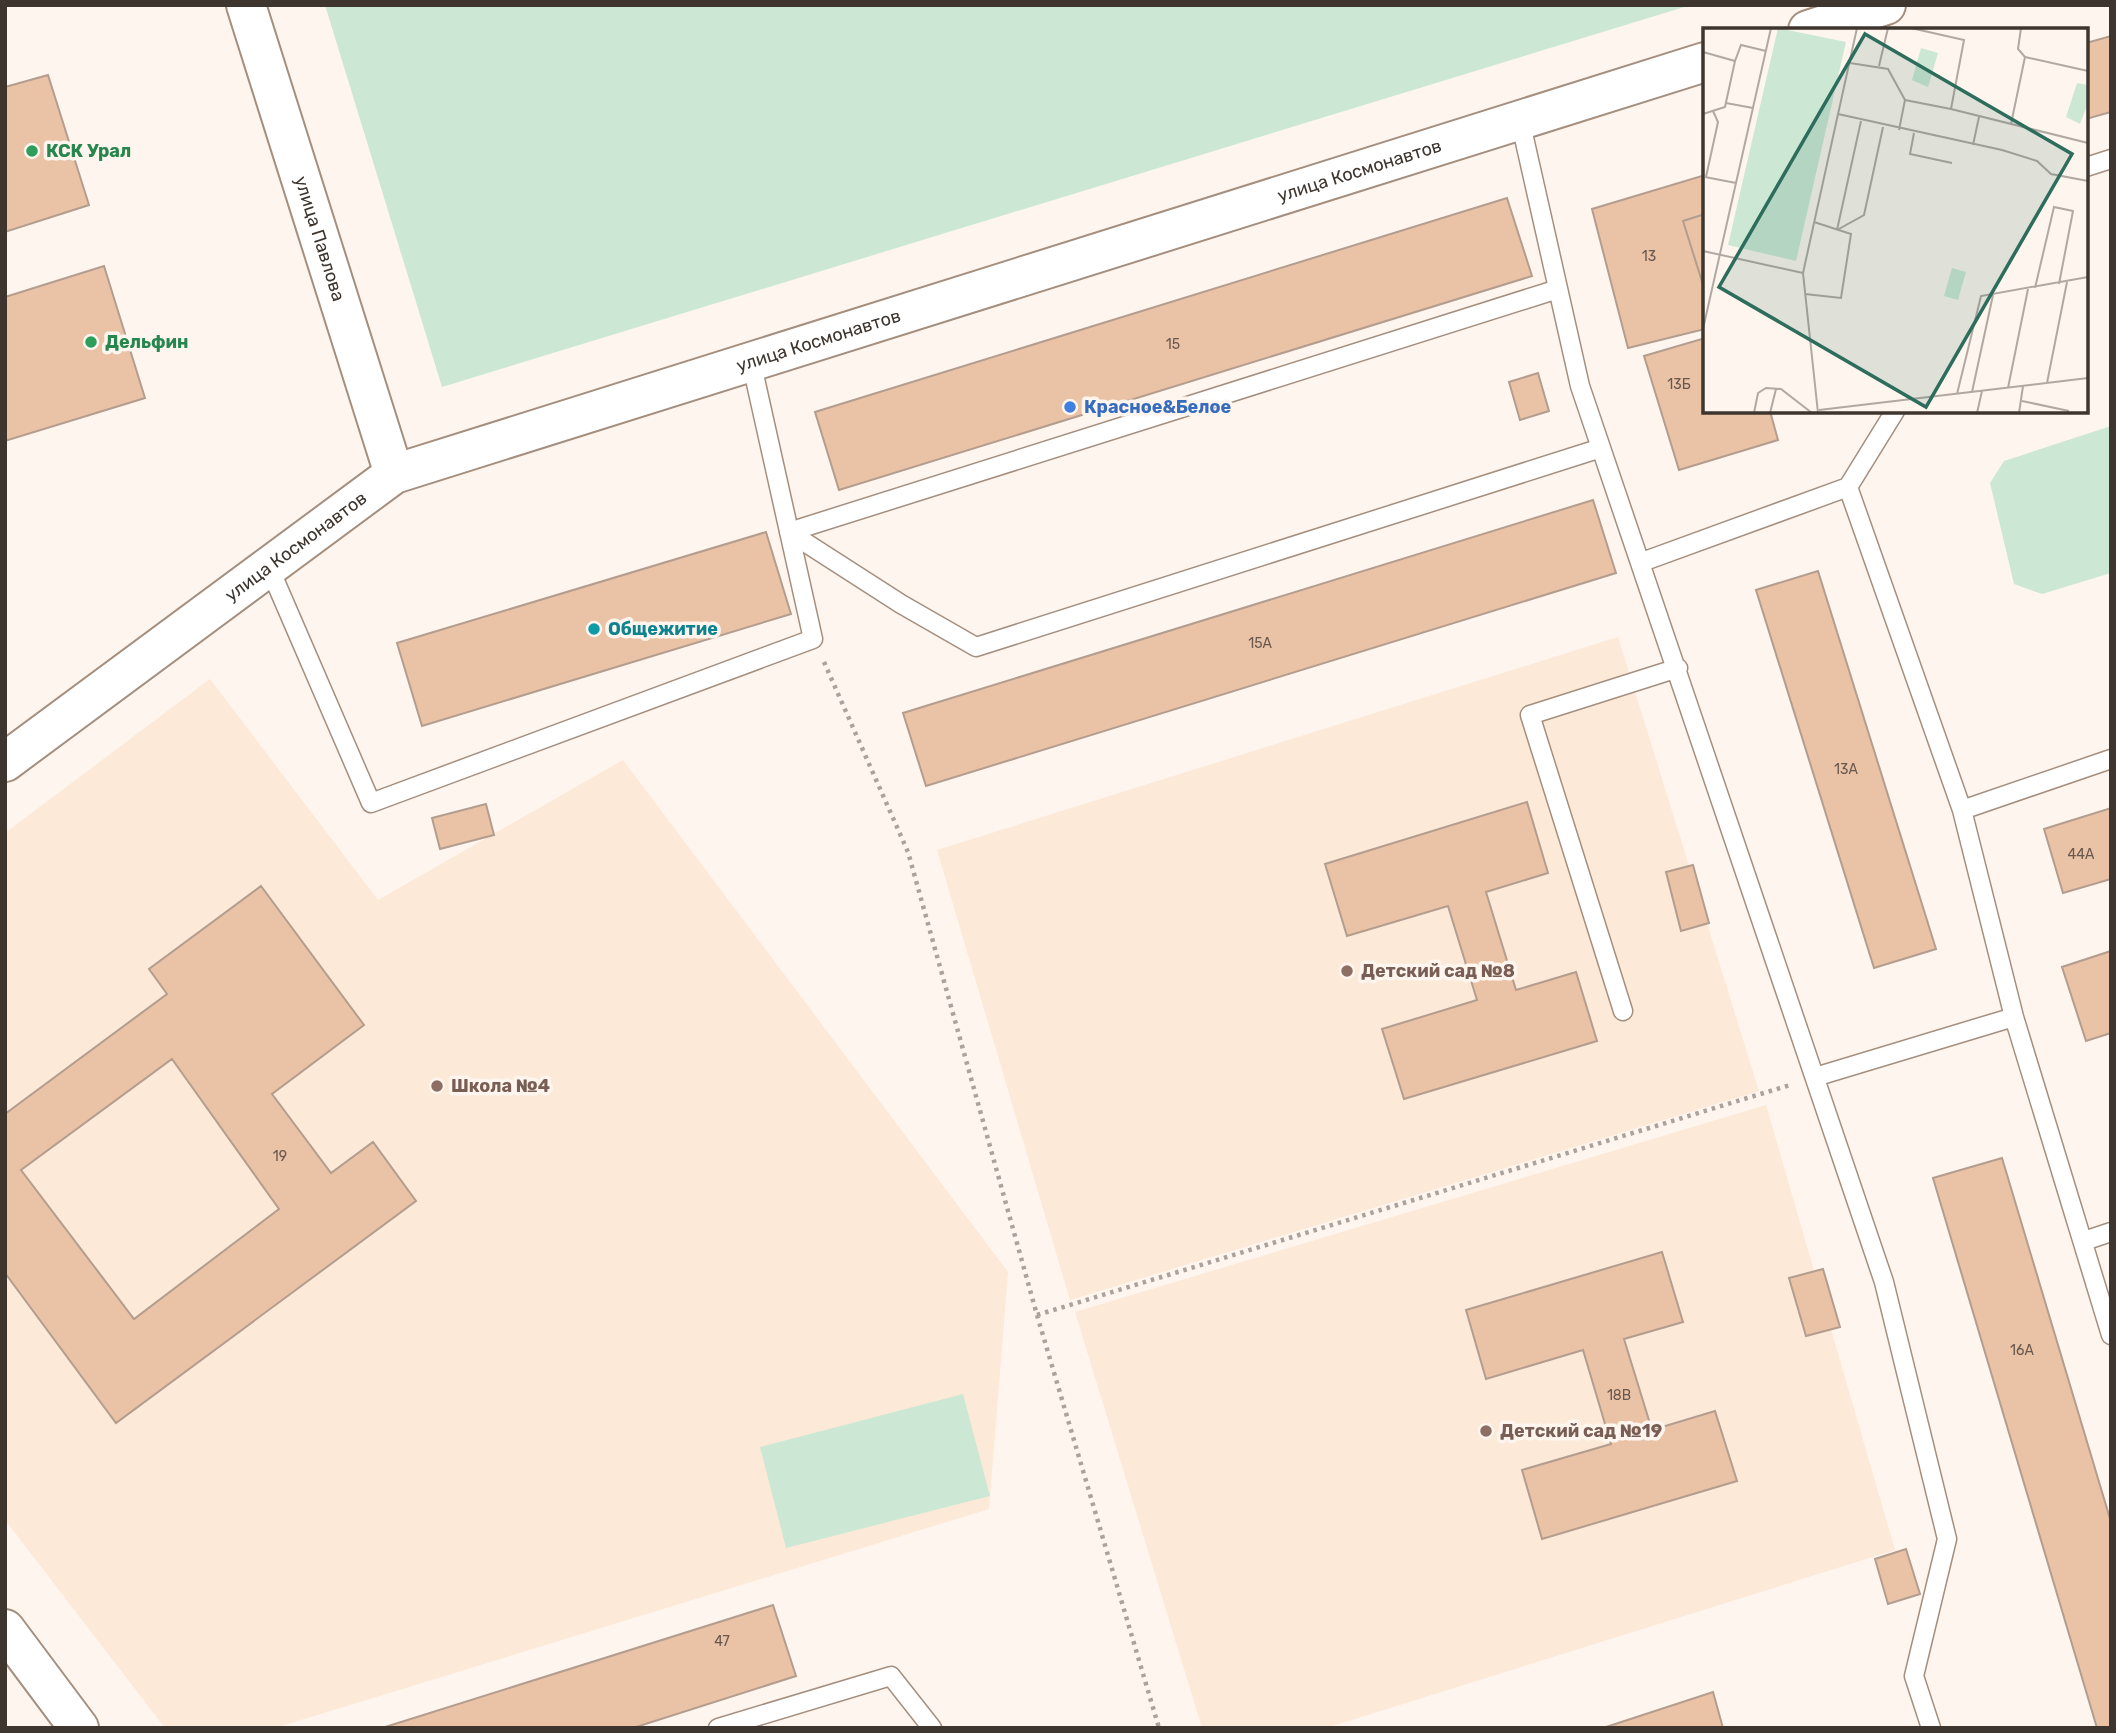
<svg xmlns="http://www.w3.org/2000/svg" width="2116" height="1733" font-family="Rubik,sans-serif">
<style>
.education{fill:#fce9d8}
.green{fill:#cce8d4}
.building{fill:#eac2a6;stroke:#b39d8e;stroke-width:2;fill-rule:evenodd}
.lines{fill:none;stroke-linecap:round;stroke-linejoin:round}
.service-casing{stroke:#a48f7f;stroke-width:21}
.tertiary-casing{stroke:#a48f7f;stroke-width:42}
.path{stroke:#aba29c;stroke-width:4.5;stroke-dasharray:3.5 5;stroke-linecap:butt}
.service{stroke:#fff;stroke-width:18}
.tertiary{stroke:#fff;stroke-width:38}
.leisure-dot{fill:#2e9e5b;stroke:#fef5ee;stroke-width:2.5}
.shop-dot{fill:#3f7fe0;stroke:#fef5ee;stroke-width:2.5}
.culture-dot{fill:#0f9aa8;stroke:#fef5ee;stroke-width:2.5}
.education-dot{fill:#8d6e63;stroke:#fef5ee;stroke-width:2.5}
.labels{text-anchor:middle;stroke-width:7;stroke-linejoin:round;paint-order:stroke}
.number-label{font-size:14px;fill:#69584d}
.leisure-label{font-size:18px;font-weight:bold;fill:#27864d;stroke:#fef5ee;text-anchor:start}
.street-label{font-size:18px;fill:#3e352f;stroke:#fef5ee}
.shop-label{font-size:18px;font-weight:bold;fill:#366cbe;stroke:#fef5ee;text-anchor:start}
.culture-label{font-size:18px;font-weight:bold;fill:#0d838f;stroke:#fef5ee;text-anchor:start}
.education-label{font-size:18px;font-weight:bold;fill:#785e54;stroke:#fef5ee;text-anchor:start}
.inset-road{fill:none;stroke:#b1a8a2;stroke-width:2}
.view{fill:#2d6d5c;fill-opacity:0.15;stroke:#2d6d5c;stroke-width:3.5}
.inset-edge{fill:none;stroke:#3e352f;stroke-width:3.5}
</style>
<rect width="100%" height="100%" fill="#fef5ee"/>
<path class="education" d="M1618,637l141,454 -689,209 -133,-450z
M210,679l168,221 245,-140 385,512 -19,237 -714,219h-110l-160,-208v-687z
M1766,1105l129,445 -569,178h-124l-127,-416z"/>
<path class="green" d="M325,5h1366l-1249,382z
M2111,426v147l-69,21 -28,-10 -24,-101 14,-22z
M963,1394l27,102 -204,52 -26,-101z"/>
<path class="building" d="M2111,36v76l-25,7v-76z
M48,75l41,130 -84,27v-145z
M1705,175v39l-22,7 22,70v38l-77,19 -36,-139z
M1507,198l25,78 -693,214 -24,-78z
M1705,214v77l-22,-70z
M104,266l41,132 -140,43v-144z
M1705,338v73h65l8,29 -99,30 -35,-114z
M1538,373l11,38 -29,9 -11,-38z
M1593,500l23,73 -690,213 -23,-73z
M766,532l25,82 -369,112 -25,-83z
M1818,571l118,378 -62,19 -118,-378z
M1527,802l21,71 -62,19 30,98 60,-18 21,69 -193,58 -22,-70 95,-29 -29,-94 -101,30 -22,-72z
M486,804l8,31 -54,14 -8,-31z
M2111,808v71l-48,14 -19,-64z
M1693,865l16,58 -28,8 -15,-59z
M261,886l103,139 -92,69 59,79 42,-31 43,59 -300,222 -111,-150v-159l162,-120 -18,-25zM172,1059l107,150 -145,110 -113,-149z
M2111,951v82l-25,8 -24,-74z
M2002,1158l109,364v206h-14l-164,-550z
M1662,1252l21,70 -59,17 28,91 63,-19 22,70 -195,58 -20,-69 89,-26 -28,-94 -97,29 -20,-69z
M1823,1269l17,58 -34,9 -17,-58z
M1906,1549l14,45 -32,10 -13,-45z
M773,1605l23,71 -163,52h-251z
M1713,1692l10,36h-120z"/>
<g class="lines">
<g class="service-casing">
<path id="service" d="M1520,120l60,266 304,896 63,257 -33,137 17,52
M2086,167l25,-8
M1848,487l114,323 149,-51
M789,532l112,72 75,43 625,-199
M789,532l769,-243
M1642,562l206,-75 47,-76
M269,567l102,236 442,-164 -62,-278
M1962,810l52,207 97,318
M1623,1011l-93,-296 148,-47
M1815,1077l199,-60
M2084,1241l27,-9
M718,1728l173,-52 41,52"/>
</g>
<g class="tertiary-casing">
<g id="tertiary">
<path id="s1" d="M246,5l148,469"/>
<path d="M1808,30l78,-25"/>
<path id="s2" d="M5,762l389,-288 1311,-412"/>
<path d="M5,1629l74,99"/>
</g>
</g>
<path class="path" d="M824,662l84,190 129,463 122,413
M1037,1315l753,-230"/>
<use href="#service" class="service"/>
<use href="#tertiary" class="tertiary"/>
</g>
<g class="leisure-dot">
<circle cx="32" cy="151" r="7"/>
<circle cx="91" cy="342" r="7"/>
</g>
<circle class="shop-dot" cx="1070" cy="407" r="7"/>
<circle class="culture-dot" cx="594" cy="629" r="7"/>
<g class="education-dot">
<circle cx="1347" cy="971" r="7"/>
<circle cx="437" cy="1086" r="7"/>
<circle cx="1486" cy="1431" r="7"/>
</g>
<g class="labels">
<g class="number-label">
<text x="1649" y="261">13</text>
<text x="1173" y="349">15</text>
<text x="1679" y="389">13Б</text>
<text x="1260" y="648">15А</text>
<text x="1846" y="774">13А</text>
<text x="2081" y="859">44А</text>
<text x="280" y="1161">19</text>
<text x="2022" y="1355">16А</text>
<text x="1619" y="1400">18В</text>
<text x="722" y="1646">47</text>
</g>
<g class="leisure-label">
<text x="46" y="157">КСК Урал</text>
<text x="105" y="348">Дельфин</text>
</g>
<g class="street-label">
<text dy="6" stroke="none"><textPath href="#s2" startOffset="1496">улица Космонавтов</textPath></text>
<text dy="6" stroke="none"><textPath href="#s1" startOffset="245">улица Павлова</textPath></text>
<text dy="6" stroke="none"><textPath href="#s2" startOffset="929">улица Космонавтов</textPath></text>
<text dy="6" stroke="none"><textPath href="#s2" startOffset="362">улица Космонавтов</textPath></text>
</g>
<g class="shop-label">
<text x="1084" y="413">Красное&amp;Белое</text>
</g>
<g class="culture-label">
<text x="608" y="635">Общежитие</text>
</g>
<g class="education-label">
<text x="1361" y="977">Детский сад №8</text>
<text x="451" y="1092">Школа №4</text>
<text x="1500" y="1437">Детский сад №19</text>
</g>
</g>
<g transform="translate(1703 28)">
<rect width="385" height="385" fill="#fef5ee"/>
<path d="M75,0l68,14 -50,219 -68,-16zM218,20l17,5 -10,34 -16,-7zM374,55l11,2v18l-8,21 -14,-7zM249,240l14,4 -8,28 -14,-4z" fill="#cce8d4"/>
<path class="inset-road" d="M318,0l-3,21 7,8M0,24l32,9 6,-16 25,6M147,35l38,6 17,31 -6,30M176,38l9,-38M202,72l46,9 13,-69 -53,-12M23,75l27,5M248,81l137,34M0,86l22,-7 10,-46M135,86l164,36 35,11 14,13 37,7M308,96l14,-67 63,14M211,105l-4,21 42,9M270,117l6,-28M2,149l31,6M3,149l12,-55 -5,-11M134,202l27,-15 19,-88M134,202l24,-109M0,223l100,22M332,260l19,-81 19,4 -14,73M102,266l36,4 10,-64 -37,-12M0,301l68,-301M344,355l20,-101M305,360l20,-99M269,364l21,-97M254,366l24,-98 107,-19M319,373l47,10M116,382l269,-32M51,385l4,-20 8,-5 15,1 31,24M67,385l6,-24M115,385l-15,-140 54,-245M274,385l5,-22M316,385l4,-27"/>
<path class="view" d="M162,6l207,120 -146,253 -207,-120z"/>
<rect width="385" height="385" class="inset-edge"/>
</g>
<rect width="2116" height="1733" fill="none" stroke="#3e352f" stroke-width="14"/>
</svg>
